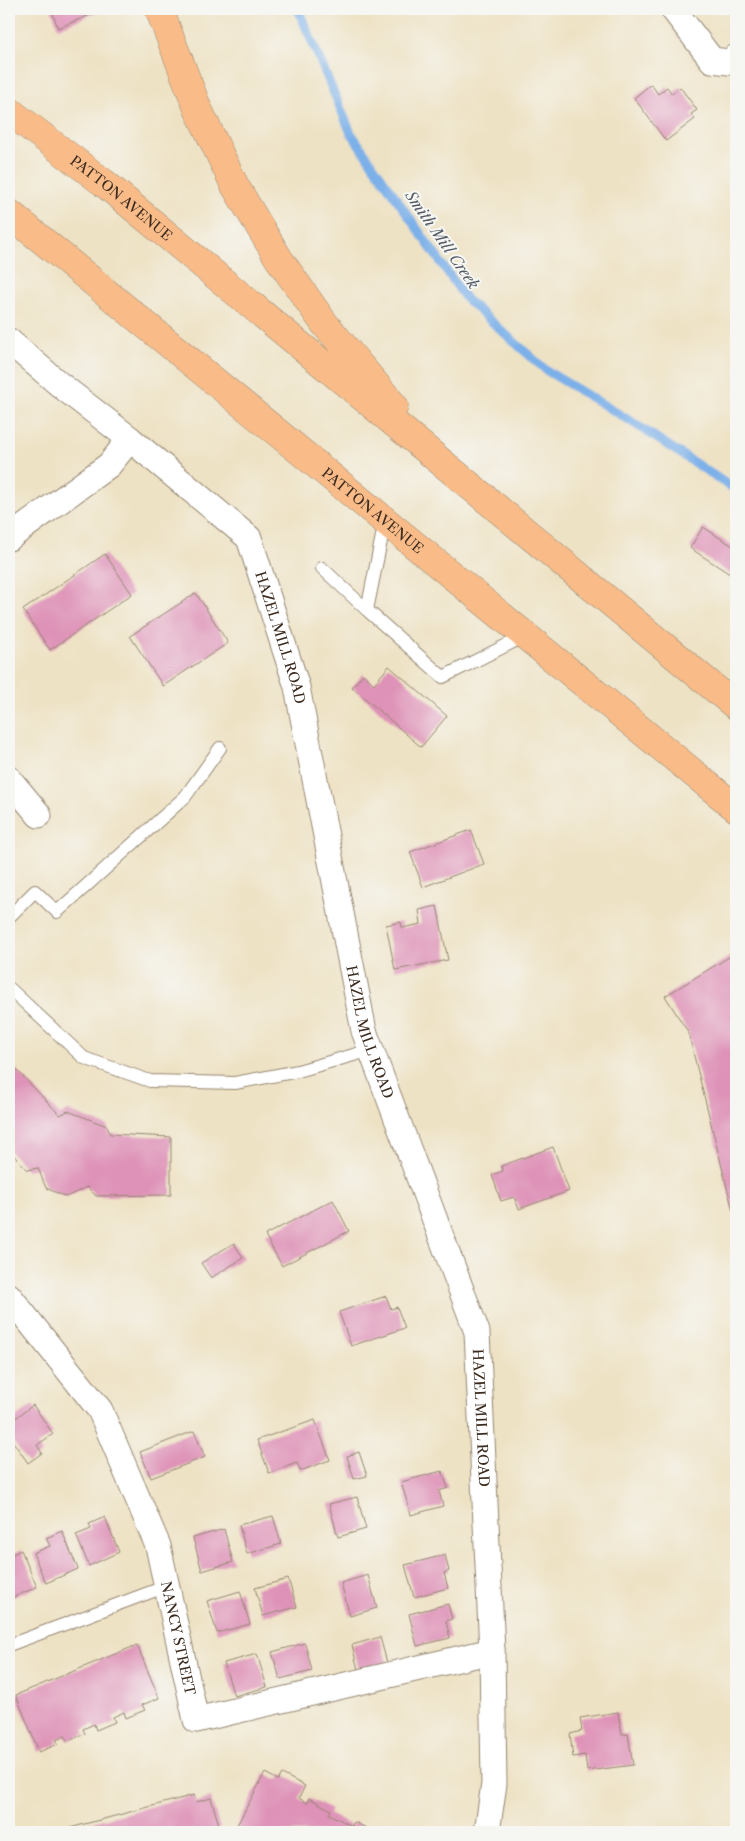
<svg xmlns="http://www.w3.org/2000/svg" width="745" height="1841" font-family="'Libre Caslon Text',serif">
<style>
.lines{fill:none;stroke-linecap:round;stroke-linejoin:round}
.stream{stroke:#7cb0e9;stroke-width:9}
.building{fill:#de92b7}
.service-casing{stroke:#948671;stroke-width:14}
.minor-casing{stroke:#948671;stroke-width:27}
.primary-casing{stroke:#948671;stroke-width:29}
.service{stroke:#fff;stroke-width:12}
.minor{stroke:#fff;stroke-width:25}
.primary{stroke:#f9bc89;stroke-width:28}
.labels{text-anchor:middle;stroke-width:4;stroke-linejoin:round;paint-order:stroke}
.street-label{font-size:14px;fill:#3b2a1e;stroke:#f6f6f2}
.water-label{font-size:15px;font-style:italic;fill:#525965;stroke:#f6f6f2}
</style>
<rect width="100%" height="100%" fill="#f6f6f2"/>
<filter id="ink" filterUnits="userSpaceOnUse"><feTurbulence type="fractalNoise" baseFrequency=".02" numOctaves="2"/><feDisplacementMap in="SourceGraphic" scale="10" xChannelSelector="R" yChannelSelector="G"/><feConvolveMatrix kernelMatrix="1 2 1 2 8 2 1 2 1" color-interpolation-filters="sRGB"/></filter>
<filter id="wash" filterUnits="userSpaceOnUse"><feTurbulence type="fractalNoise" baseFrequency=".0096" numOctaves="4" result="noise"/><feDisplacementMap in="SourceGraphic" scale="20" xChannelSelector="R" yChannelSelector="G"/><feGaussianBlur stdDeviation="1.12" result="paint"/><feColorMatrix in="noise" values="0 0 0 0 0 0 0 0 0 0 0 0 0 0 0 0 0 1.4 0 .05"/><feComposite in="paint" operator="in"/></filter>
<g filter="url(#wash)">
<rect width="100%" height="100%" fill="#eee2c4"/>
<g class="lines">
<path class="stream" d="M298,9l53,124 115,166 81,72 82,49 107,70"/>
</g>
<g id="blocks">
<path class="building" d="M51,9h54l-47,19z
M651,84l7,10 9,-7 5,7 8,-7 17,23 -6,4 4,5 -29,22 -32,-43z
M703,527l33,21v30l-46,-30z
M105,554l27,40 -82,56 -27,-40z
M196,593l32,50 -65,43 -33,-50z
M389,666l58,50 -26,31 -69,-60 11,-13 11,10z
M471,830l13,34 -61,23 -13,-35z
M437,906l11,54 -53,10 -9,-45 15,-3 1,6 19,-4 -2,-14z
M734,954l2,4v265l-48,-191 -23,-36z
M13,1066l47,49 8,-4 39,15 3,8 61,3v58l-75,1 -9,-9 -21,10 -20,-9 -8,-20 -11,2 -18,-20v-80z
M553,1147l16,44 -50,18 -5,-12 -13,4 -9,-26 11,-4 -2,-5z
M333,1200l16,31 -67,35 -17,-31z
M234,1243l9,15 -32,20 -10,-15z
M386,1296l5,13 6,-2 8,21 -54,18 -12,-34z
M33,1405l20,29 -16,11 5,8 -14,10 -19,-27v-13z
M315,1420l15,40 -30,11 -3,-8 -28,10 -12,-33z
M194,1431l11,26 -54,21 -11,-26z
M359,1452l8,24 -13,3 -7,-23z
M442,1471l6,17 -9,3 4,15 -32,9 -10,-33z
M357,1497l9,32 -28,8 -9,-33z
M273,1516l8,28 -34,10 -8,-29z
M105,1517l14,35 -30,14 -13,-31 15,-6 -2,-5z
M224,1529l9,33 -31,9 -9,-33z
M62,1531l16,38 -32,14 -13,-30 17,-7 -4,-8z
M21,1550l16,37 -28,12v-43z
M445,1555l4,16 -5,2 4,15 -34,9 -9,-32z
M368,1575l9,33 -27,8 -9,-33z
M288,1579l9,28 -34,9 -8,-28z
M240,1591l10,33 -33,9 -10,-32z
M448,1604l4,15 -6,2 4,17 -33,8 -8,-32z
M380,1637l9,33 -29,8 -8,-33z
M305,1643l7,28 -32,8 -8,-27z
M137,1645l22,53 -17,7 3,5 -19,8 -2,-6 -11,5 2,5 -19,8 -2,-6 -11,5 2,5 -18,7 -2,-5 -9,4 2,4 -19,8 -23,-57z
M257,1654l10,33 -33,9 -10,-33z
M618,1712l4,22h6l5,31 -46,6 -2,-16 -12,2 -3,-23 12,-3 -2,-13z
M265,1773l13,7 4,-6 23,12 -6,12 8,5 2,-5 22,12 -2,4 23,12 2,-4 21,10h-129l-10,-5z
M194,1795l2,7 15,-4 10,34h-159v-2z"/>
</g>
</g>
<g filter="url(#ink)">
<use href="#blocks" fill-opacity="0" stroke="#948671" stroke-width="1"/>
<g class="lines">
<g class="service-casing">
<path id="service" d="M385,521l-18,89 76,67 82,-41
M322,568l45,42
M9,917l26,-26 22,21 128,-115 35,-49
M9,988l75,70 66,23 85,2 63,-12 73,-21
M9,1645l158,-59"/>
</g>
<g class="minor-casing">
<g id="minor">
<path d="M673,9l39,51 17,2 7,-5"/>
<path id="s1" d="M9,341l50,43 71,55 119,99 48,149 67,344 113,301 15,319 2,133 -7,48"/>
<path d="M9,538l100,-73 21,-26"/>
<path d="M9,779l30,36"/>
<path id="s2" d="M9,1296l91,114 58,136 38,174 296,-69"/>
</g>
</g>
<g class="primary-casing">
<g id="primary">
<path d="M159,9l39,100 37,77 44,73 45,64 70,83"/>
<path id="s3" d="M9,111l95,72 632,523"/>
<path id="s4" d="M9,213l727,595"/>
</g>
</g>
<use href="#service" class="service"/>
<use href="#minor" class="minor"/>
<use href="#primary" class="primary"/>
</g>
</g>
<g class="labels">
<g class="street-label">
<text dy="5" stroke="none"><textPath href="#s3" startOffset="142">PATTON AVENUE</textPath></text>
<text dy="5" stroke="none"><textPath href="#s4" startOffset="470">PATTON AVENUE</textPath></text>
<text dy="5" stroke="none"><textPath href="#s1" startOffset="415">HAZEL MILL ROAD</textPath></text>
<text dy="5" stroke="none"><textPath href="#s1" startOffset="820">HAZEL MILL ROAD</textPath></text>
<text dy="5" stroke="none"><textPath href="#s1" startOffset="1225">HAZEL MILL ROAD</textPath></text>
<text dy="5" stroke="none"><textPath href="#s2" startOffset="388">NANCY STREET</textPath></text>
</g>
<g class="water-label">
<text transform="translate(442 240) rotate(55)" y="5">Smith Mill Creek</text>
</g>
</g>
<rect width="745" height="1841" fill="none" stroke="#f6f6f2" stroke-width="30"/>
</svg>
